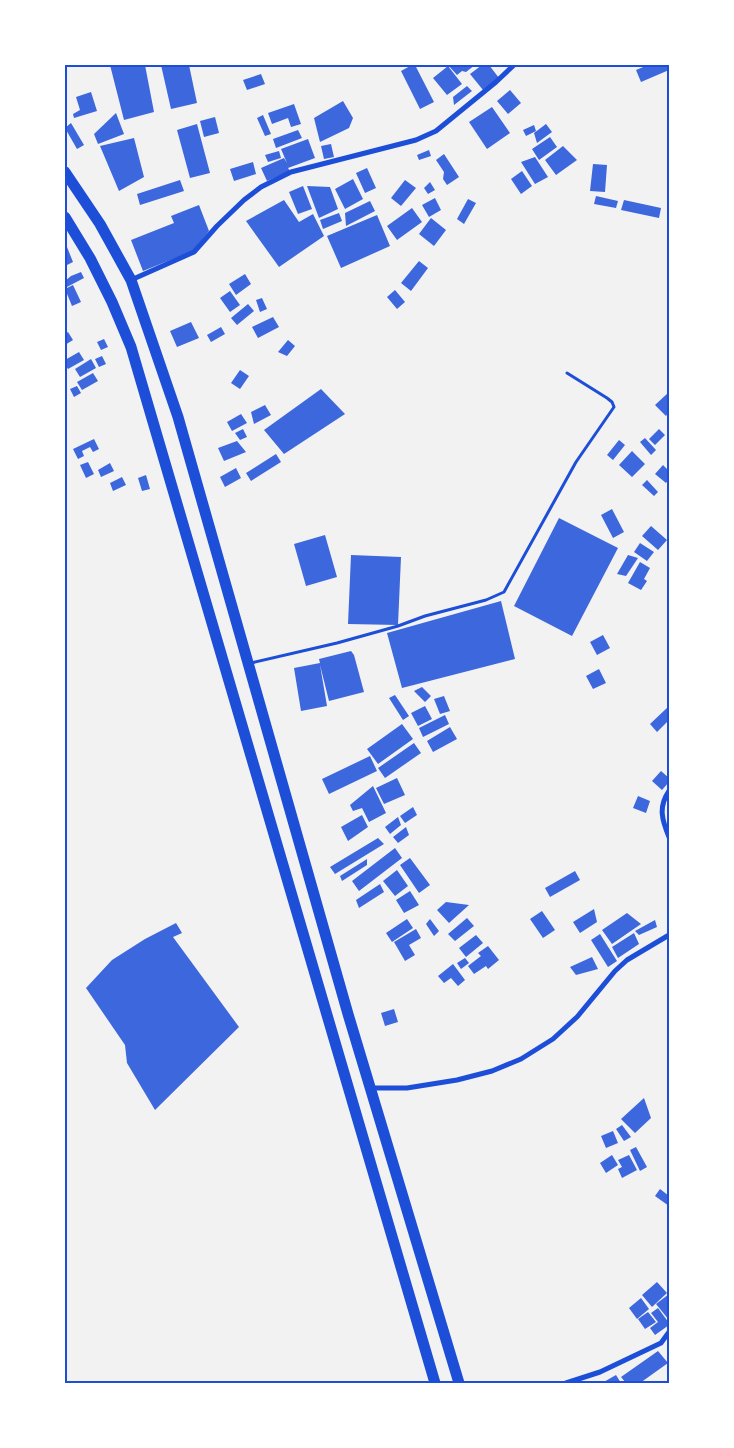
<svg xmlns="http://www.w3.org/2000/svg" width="734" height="1448" font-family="'DM Sans',sans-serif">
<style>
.building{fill:#3d67dc}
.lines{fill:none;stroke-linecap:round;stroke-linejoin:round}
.service{stroke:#1d4ed8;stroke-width:3}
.minor{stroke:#1d4ed8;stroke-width:5}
.trunk{stroke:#1d4ed8;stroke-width:11}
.neatline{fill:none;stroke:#1d4ed8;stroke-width:2}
</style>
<rect width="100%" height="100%" fill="#f2f2f2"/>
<path class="building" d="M110,65h35l9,47 -30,8z
M161,65h28l8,38 -26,6z
M412,65h3l19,37 -14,7 -19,-38z
M448,65h27l-9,7 -4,-1 -5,4z
M482,65h7l10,13 -16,12 -13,-16z
M648,65h21v5l-28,12 -5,-12z
M448,66l14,18 -15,11 -14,-17z
M261,74l4,10 -18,6 -4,-10z
M467,86l5,5 -18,14 -1,-8z
M510,90l11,13 -13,11 -11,-13z
M91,92l6,19 -23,7 -1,-4 7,-4 -4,-13z
M343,101l10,17 -4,10 -29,14 -6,-24z
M294,104l7,20 -10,3 -3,-9 -16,6 -4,-11z
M492,107l18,26 -23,16 -18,-27z
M116,113l8,21 -26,10 -4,-10z
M263,115l8,19 -6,2 -8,-18z
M215,117l4,16 -15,4 -4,-16z
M71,123l13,22 -7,4 -12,-21z
M197,124l13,49 -20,5 -13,-48z
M546,124l6,8 -15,11 -3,-10z
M534,125l2,6 -10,5 -3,-6z
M298,130l4,8 -26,10 -3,-9z
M550,137l7,10 -18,13 -7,-11z
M134,138l10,39 -25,14 -19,-45z
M308,139l7,19 -27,10 2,3 -23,10 -6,-13 23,-10 3,5 -6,-14z
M331,144l3,13 -10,2 -3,-13z
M563,146l14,14 -21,15 -11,-15z
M429,150l2,6 -12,4 -2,-5z
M279,151l2,7 -13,4 -3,-7z
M444,154l15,23 -12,8 -4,-6 1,-7 -8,-12z
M535,157l13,20 -13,7 -14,-22z
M253,162l3,12 -22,7 -4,-12z
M593,164l14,1 -2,27 -15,-1z
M367,168l9,20 -11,5 -9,-20z
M522,171l10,15 -11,8 -10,-15z
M353,179l10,20 -18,10 -10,-20z
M180,180l4,11 -44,14 -3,-11z
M405,180l11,8 -15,18 -10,-8z
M430,182l5,8 -7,4 -4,-6z
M303,186l9,23 -14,5 -9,-22z
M307,186l23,1 8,22 -19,9z
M596,196l22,5 -2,7 -22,-4z
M435,198l6,12 -12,7 -7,-12z
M468,199l8,4 -12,21 -7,-5z
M284,200l15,22 14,-8 11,22 -45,31 -33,-46z
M624,200l37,8 -2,10 -38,-8z
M370,201l5,10 -29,15 -1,-13z
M199,205l10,26 -16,20 -50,20 -12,-31 43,-17 -3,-7z
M412,208l10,14 -25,18 -10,-14z
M339,213l3,8 -19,8 -3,-9z
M377,215l13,31 -49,22 -14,-32z
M431,218l15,12 -12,16 -15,-12z
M65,242l8,20 -8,4z
M419,261l9,7 -17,23 -10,-8z
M81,272l3,6 -19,10v-7l6,-5z
M245,274l6,10 -15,11 -7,-11z
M73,285l8,17 -9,4 -7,-17z
M395,290l10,12 -8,7 -10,-12z
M230,291l10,14 -10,7 -10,-14z
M262,298l5,11 -7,3 -4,-12z
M248,304l6,7 -17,14 -6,-7z
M273,317l6,10 -21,11 -6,-11z
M191,322l8,16 -22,9 -7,-16z
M221,327l4,7 -14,8 -4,-7z
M68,332l5,8 -8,5v-11z
M104,339l4,8 -7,3 -4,-8z
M288,340l7,6 -8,10 -9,-4z
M79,352l5,8 -16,9 -3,-4v-5z
M102,356l4,8 -7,3 -4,-8z
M91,359l5,9 -16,9 -5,-8z
M240,370l9,6 -9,13 -9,-6z
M93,373l5,8 -16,9 -5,-8z
M77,386l4,7 -7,4 -4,-8z
M321,389l24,25 -61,40 -20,-24z
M669,392v20l-3,4 -11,-11z
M265,405l6,10 -17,9 -3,-12z
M241,414l6,9 -15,8 -5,-9z
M243,429l4,8 -7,3 -5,-7z
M659,429l6,6 -10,10 -6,-6z
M645,438l11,12 -5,5 -11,-13z
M94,439l5,10 -6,3 -3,-5 -8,4 2,5 -6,3 -5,-10z
M619,440l6,5 -12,15 -6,-5z
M237,441l9,11 -22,9 -6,-13z
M632,451l13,13 -13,13 -13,-12z
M276,454l5,8 -30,19 -5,-8z
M88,462l6,12 -8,4 -6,-13z
M110,463l4,8 -13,6 -3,-7z
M663,465l6,6v8l-3,4 -11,-9z
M236,468l5,10 -16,9 -5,-10z
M146,475l4,14 -8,2 -4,-13z
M122,477l4,8 -13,6 -3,-8z
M647,480l11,12 -4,4 -12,-11z
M612,509l12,23 -11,6 -12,-23z
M559,518l59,30 -46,88 -58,-30z
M651,526l16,14 -9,10 -16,-14z
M325,535l12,42 -31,9 -12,-42z
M640,543l14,9 -7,9 -13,-9z
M351,555l50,2 -3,68 -50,-1z
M628,555l10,3 -12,18 -9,-2z
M640,562l10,6 -6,11 3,2 -6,9 -13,-7z
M501,601l14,58 -113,29 -15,-55z
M603,635l7,13 -13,7 -7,-13z
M351,651l3,4 10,37 -35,9 -9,-36 7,41 -26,5 -7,-43 26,-5 -1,-4z
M599,669l7,14 -13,6 -7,-13z
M422,687l9,9 -6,6 -11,-11z
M395,695l14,21 -6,4 -14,-22z
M444,696l6,15 -10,3 -6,-15z
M425,706l7,13 -14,7 -7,-13z
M669,706v14l-12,12 -7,-8z
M445,715l4,9 -26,13 -4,-9z
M402,724l11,15 -35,25 -11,-15z
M450,727l7,12 -24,13 -6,-11z
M414,743l7,10 -36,25 -7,-10z
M370,756l7,15 -48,23 -7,-15z
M661,771l8,7v4l-7,8 -10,-9z
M397,778l8,17 -21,9 -8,-16z
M373,786l13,27 -17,9 -7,-14 -9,3 -3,-6z
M638,796l12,5 -4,12 -13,-5z
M413,807l4,8 -12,8 -5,-7z
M362,815l6,12 -20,14 -7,-14z
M398,817l3,8 -11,9 -5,-7z
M406,827l3,8 -11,8 -5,-6z
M378,838l6,6 -49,30 -5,-7z
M395,848l7,10 -43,33 -7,-10z
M410,858l20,27 -11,8 -19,-28z
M367,859v6l-25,16 -2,-5z
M397,870l11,16 -13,10 -12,-15z
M575,871l5,9 -30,17 -5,-9z
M380,884l4,8 -25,16 -3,-8z
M410,891l9,14 -15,8 -8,-13z
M446,902l23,3 -20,18 -12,-13z
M594,909l3,13 -17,11 -7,-11z
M542,911l13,19 -12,8 -13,-19z
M627,913l14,11 -29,20 -10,-14z
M467,918l7,8 -19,15 -7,-7z
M407,919l6,9 -21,14 -6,-9z
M430,919l9,12 -5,5 -8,-12z
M655,920l2,7 -18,8 -4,-4z
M176,923l6,10 -9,4 66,90 -84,83 -28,-47 -2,-18 -39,-57 26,-28 33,-21z
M416,929l5,9 -12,7 6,10 -10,6 -11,-19z
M634,933l5,11 -21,14 -6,-11z
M600,934l17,27 -9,6 -17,-27z
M476,935l7,8 -17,14 -7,-9z
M488,946l11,14 -11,9 -2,-3 -12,8 -6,-8 13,-10 -3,-3z
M592,957l6,12 -22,6 -6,-8z
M465,958l4,5 -8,6 -4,-6z
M453,964l12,16 -7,6 -7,-8 -7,5 -6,-7z
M394,1009l4,13 -13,4 -4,-13z
M644,1098l7,20 -16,15 -14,-14z
M622,1125l9,12 -7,4 -8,-12z
M613,1131l5,12 -12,5 -5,-12z
M636,1147l11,20 -7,4 -10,-21z
M612,1155l6,10 -12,8 -6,-10z
M629,1155l8,15 -15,8 -4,-9 4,-2 -4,-7z
M660,1189l9,7v10l-14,-10z
M657,1282l10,11 -15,14 -10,-12z
M669,1294v26l-13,-16z
M641,1298l8,11 -12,10 -8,-11z
M658,1308l11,15v2l-14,10 -5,-7 8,-6 -7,-9z
M648,1312l8,10 -11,7 -7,-10z
M658,1351l10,12 -28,20h-14l-5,-6z
M616,1375l5,8h-19z"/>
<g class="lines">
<path class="service" d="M251,663l86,-20 61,-17 27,-10 61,-16 18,-8 72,-130 38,-55 -2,-5 -5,-4 -40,-25"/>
<path class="minor" d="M131,280l63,-28 23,-26 27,-26 17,-13 30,-15 125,-32 20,-9 60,-49 18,-17
M669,791c-11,16 -7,29 0,46
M371,1088h36l50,-8 35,-9 29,-12 32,-20 24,-22 38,-46 12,-11 42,-25
M566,1383l34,-11 61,-29 8,-11"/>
<path class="trunk" d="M65,172l35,52 31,56 47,137 170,597 111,369
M65,217l25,41 22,44 19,45 304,1036"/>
</g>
<rect width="734" height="1448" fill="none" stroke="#ffffff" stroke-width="132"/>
<rect x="66" y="66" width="602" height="1316" class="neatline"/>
</svg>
